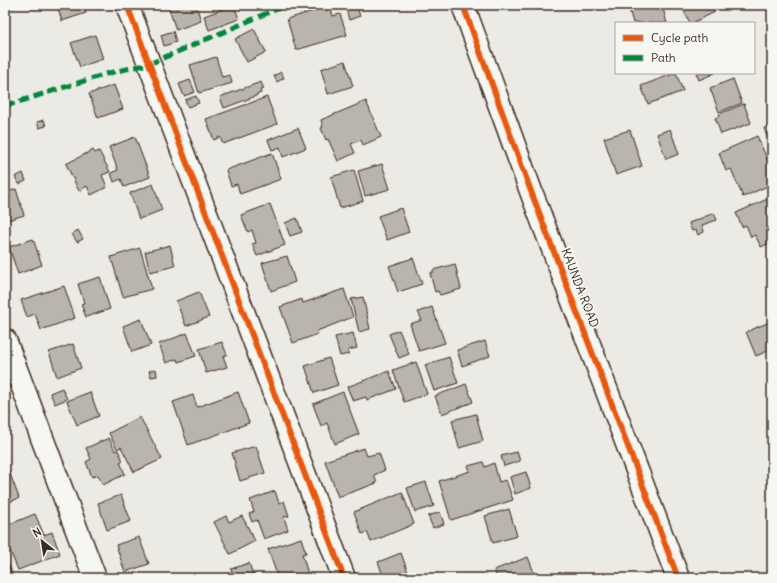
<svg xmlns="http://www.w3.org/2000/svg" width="777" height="583" font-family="Delius,sans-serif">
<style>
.building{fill:#bab4ae;stroke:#3b2a1e}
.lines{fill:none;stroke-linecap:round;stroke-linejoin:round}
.minor-casing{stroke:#3b2a1e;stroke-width:25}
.tertiary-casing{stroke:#3b2a1e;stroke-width:25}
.minor{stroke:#f6f6f2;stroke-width:22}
.tertiary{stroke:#f6f6f2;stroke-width:22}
.quiet{stroke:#00873e;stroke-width:5;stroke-dasharray:10 5;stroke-linecap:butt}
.cycleway-casing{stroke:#f6f6f2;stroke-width:8}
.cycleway{stroke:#e8590c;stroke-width:6}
.labels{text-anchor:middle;stroke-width:4;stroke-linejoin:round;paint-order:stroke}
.street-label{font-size:12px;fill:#3b2a1e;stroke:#f6f6f2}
</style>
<rect width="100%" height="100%" fill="#ebeae5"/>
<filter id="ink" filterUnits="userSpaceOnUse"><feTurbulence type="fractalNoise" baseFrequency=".025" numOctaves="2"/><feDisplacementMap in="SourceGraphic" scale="8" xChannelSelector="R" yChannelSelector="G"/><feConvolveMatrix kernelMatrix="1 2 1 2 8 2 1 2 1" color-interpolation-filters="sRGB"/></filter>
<g filter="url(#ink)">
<path class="building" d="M57,5h27l2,8 -24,8z
M170,5h26l5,16 -25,9 -8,-24z
M234,5l5,14 -30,11 -5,-14z
M345,5h11l4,11 -11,4z
M628,5h34l5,18h-27l-1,-1 -6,1z
M681,5h30l4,7 -23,11h-2z
M330,6l3,10 7,-2 7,21 -51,15 -9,-31z
M254,29l12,23 -19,10 -12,-23z
M173,31l3,11 -12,4 -3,-11z
M95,35l8,24 -23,8 -9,-24z
M216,57l6,20 8,-2 2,8 -33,10 -9,-28z
M345,61l8,25 -25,8 -7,-25z
M281,72l3,6 -7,4 -3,-6z
M675,73h1l7,18 -35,13 -7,-18z
M696,73h19l-16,7z
M733,79l9,24 -23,9 -9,-24z
M190,80l5,12 -11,4 -5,-12z
M261,82l3,7 -4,1 1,3 -5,2v1l-32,12 -4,-11z
M114,85l9,24 -25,9 -9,-24z
M196,96l3,7 -11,4 -3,-7z
M267,97l10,27 -54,20 -3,-7 -6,3 -8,-21z
M366,101l15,36 -18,8 -2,-5 -10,4 4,9 -17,8 -10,-22 -2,1 -5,-12 2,-1 -2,-7z
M744,104l7,19 -30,11 -6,-16 5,-2 -1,-2z
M44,120l2,6 -7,2 -2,-6z
M772,125v26l-8,-23z
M298,128l8,20 -23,9 -3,-10 -8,3 -4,-10z
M670,129l9,25 -13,5 -9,-25z
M630,130l12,36 -26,9 -12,-37z
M757,136l15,34v14l-29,13 -12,-28 -5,2 -7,-18z
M135,137l15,40 -26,10 -3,-8 -7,3 -3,-9 7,-3 -9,-23z
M93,150l2,3 4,-2 11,21 -8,3 5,12 -16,8 -4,-9 -8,5 -13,-27z
M272,153l9,26 -41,15 -3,-10 -6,2 -5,-16z
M382,164l8,25 -25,7 -7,-25z
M354,170l9,31 -23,7 -9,-31z
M23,173l3,8 -7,3 -4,-7z
M153,184l9,26 -23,9 -9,-26z
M16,189l8,26 -19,6v-28z
M772,197v45l-11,5 -6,-12 -4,2 -5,-12 -4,2 -6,-14z
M270,204l15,41 -28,11 -5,-12 4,-1 -4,-13 -4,2 -7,-17z
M401,208l8,24 -22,8 -9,-24z
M714,213l3,7 -15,5 2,7 -6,3 -2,-5 -4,1 -3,-8z
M297,218l5,14 -12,4 -5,-13z
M78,230l5,9 -6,3 -5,-8z
M33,239l9,26 -24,9 -9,-27z
M170,245l5,21 -25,6 -5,-20z
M140,248l12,41 -29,8 -12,-40z
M287,256l8,26 -24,9 -9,-28z
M413,258l9,26 -24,8 -9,-26z
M455,264l6,25 -21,6 -2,-4 -3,1 -5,-19h3v-3z
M100,277l10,32 -24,8 -5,-13 3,-1 -6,-19z
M64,286l11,32 -34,12 -6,-16 -8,3 -6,-17z
M344,289l9,28 -36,14 1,3 -25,9 -13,-36 22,-8 1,4z
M199,292l10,25 -23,9 -10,-25z
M363,297l7,32 -11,3 -8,-33z
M432,307l13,36 -26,8 -9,-27 12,-4 -4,-8z
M141,319l10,26 -19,7 -9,-26z
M772,321v28l-16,7 -10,-24z
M399,330l10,24 -10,4 -10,-24z
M187,333l9,23 -18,6 -1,-3 -11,4 -7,-19z
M353,333l4,15 -9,2 1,4 -9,2 -5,-19z
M485,341l5,15 -28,10 -5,-16z
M222,342l5,13 -4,1 4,11 -21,6 -7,-24z
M73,344l8,24 -24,9 -8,-25z
M449,357l9,26 -24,8 -9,-26z
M329,358l9,27 -24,8 -9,-27z
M416,362l11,32 -23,8 -11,-32z
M156,369l1,7 -6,1 -2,-6z
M389,371l7,18 -29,11 -1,-3 -13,4 -6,-14z
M466,384l7,18 -31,12 -7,-18z
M62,388l5,11 -12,5 -5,-11z
M90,392l9,24 -22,9 -10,-24z
M238,392l11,31 -61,22 -15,-43 20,-7 4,12z
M343,392l16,42 -24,10 -8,-21 -6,3 -8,-22z
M476,414l7,27 -24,7 -7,-28z
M140,417l22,42 -28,13 -13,-25 -4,2 -8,-16z
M109,438l6,13 3,-1 5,11 -3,1 5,12 -22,11 -5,-10 -6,2 -6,-15 5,-3 -5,-11z
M256,446l9,27 -25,8 -8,-28z
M364,448l3,8 12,-3 6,17 -11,5 3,8 -39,14 -13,-36z
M517,452l3,9 -16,5 -3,-10z
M483,462l2,5 9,-4 5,19 7,-2 7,20 -62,20 -12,-39 31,-10 -2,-5z
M9,471l10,27 -14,6v-31z
M526,472l5,16 -16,6 -5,-17z
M426,482l8,24 -19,6 -8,-24z
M275,491l4,12 5,-2 5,15 -5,1 4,13 -24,9 -7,-19 -5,2 -3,-8 5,-2 -4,-12z
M402,492l12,32 -43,18 -4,-10 -5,2 -8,-22z
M121,495l10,26 -24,9 -9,-27z
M509,509l8,27 -24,7 -8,-27z
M440,512l4,12 -11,4 -5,-12z
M35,514l9,21 8,-3 8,22 -42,16 -8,-19 -3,2 -2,-5v-3l3,-1 -3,-7v-11z
M226,516l3,6 13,-6 13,25 -25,13 -16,-32z
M139,537l10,27 -24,8 -9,-27z
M301,538l5,15 -4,1 7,23 -2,1h-29l-10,-29z
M401,553l9,25h-26l-6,-16z
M528,557l8,21h-39l-3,-8z
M5,558h1l7,18 -5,2h-3z
M249,563l5,15h-20l-3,-9z"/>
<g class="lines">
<g class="minor-casing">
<path id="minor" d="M127,5l217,573
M5,340l90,238"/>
</g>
<g class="tertiary-casing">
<path id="tertiary" d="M463,5l69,189 146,384"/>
</g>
<use href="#minor" class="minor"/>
<use href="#tertiary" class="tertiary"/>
<path class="quiet" d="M5,106l108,-34 36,-8 137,-59"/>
<g class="cycleway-casing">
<path id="cycleway" d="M127,5l217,573
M463,5l69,189 146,384"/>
</g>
<use href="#cycleway" class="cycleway"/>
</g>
</g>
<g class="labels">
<g class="street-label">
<text transform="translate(580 288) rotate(69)" y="4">KAUNDA ROAD</text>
</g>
</g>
<rect width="777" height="583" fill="none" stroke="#f6f6f2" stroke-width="20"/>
<rect x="10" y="10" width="757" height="563" fill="none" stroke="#3b2a1e" stroke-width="1.5" filter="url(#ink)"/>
<rect x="615" y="22" width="140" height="52" fill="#f6f6f2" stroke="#aba49d"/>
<rect x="623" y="35" width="20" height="6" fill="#e8590c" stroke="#aba49d"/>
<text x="651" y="42" font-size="12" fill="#3b2a1e">Cycle path</text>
<rect x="623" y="55" width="20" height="6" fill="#00873e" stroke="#aba49d"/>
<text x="651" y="62" font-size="12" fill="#3b2a1e">Path</text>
<g transform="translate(42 541) rotate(330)" stroke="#f6f6f2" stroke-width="3" paint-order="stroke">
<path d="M0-3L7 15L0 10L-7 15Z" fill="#3b2a1e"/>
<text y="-6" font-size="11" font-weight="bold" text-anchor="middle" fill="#3b2a1e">N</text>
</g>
</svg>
